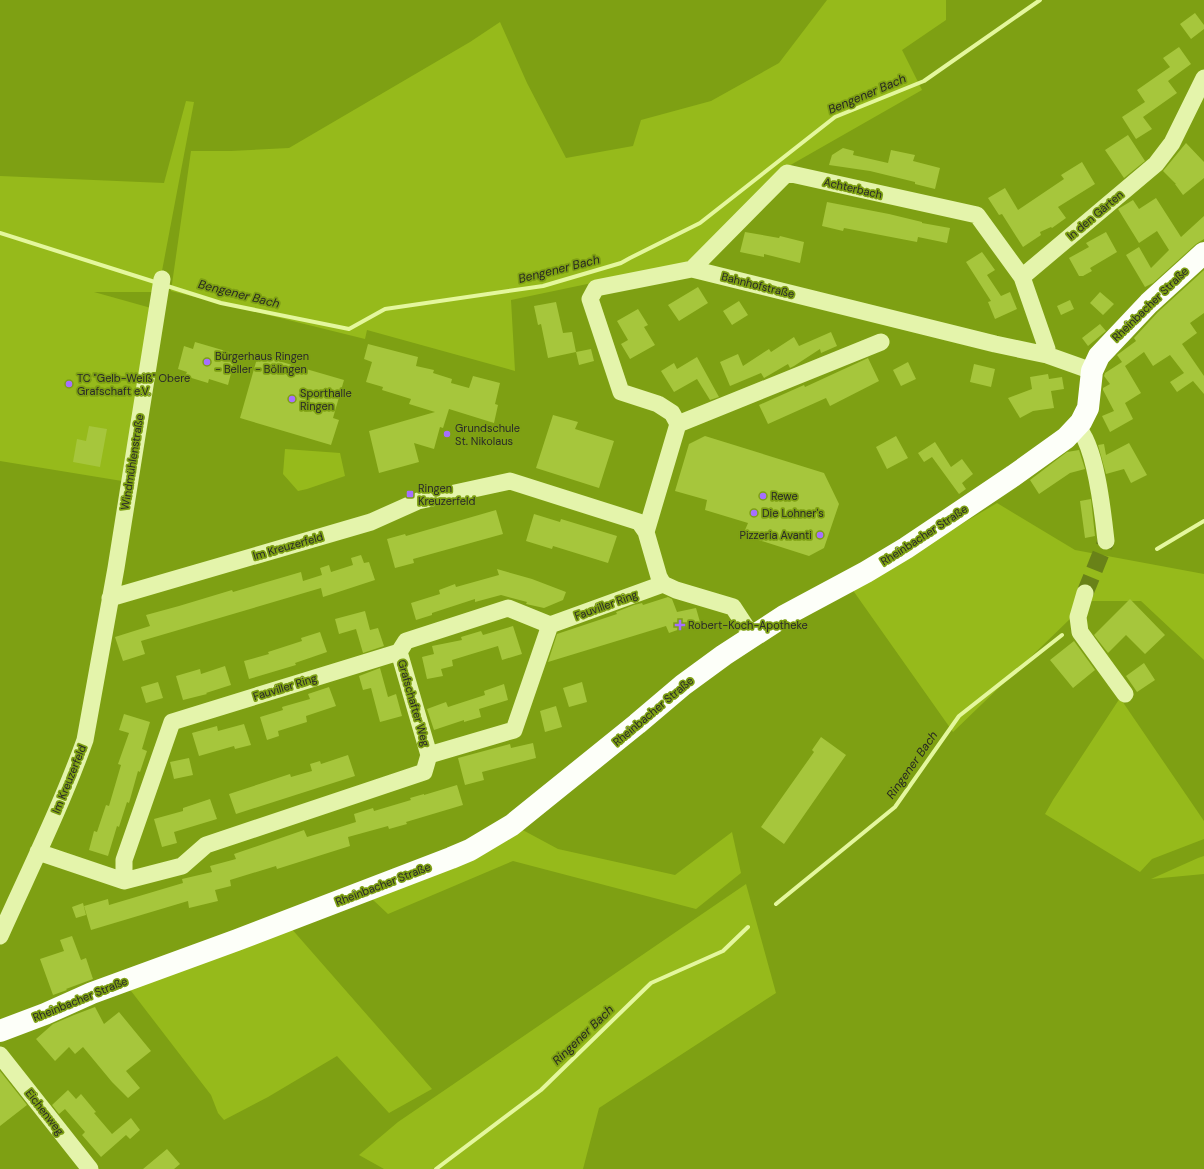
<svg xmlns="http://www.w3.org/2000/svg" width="1204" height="1169" font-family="'DM Sans',sans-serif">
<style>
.green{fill:#96ba1b}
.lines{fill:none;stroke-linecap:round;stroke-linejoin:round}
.stream{stroke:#e4f79d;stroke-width:4}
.building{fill:#a6c63c}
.minor-tunnel{stroke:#698218;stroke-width:17;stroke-dasharray:17 8;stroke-linecap:butt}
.minor{stroke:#e4f4ab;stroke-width:17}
.major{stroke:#fdfff9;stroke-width:22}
.poi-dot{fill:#a66fff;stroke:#7ea013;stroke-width:1.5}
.labels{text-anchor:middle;stroke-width:3.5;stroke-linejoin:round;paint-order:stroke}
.street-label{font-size:11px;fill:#292929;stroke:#7ea013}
.poi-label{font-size:11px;fill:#292929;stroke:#7ea013;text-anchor:start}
.water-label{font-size:12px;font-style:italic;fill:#272822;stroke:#7ea013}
</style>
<rect width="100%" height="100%" fill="#7ea013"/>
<path class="green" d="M827,0h119v20l-44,30 20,40 -135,77 -95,95 -181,38 4,71 -148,-41 -2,9 -194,-48 20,-140h40l58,-3 181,-106 30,-20 27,61 39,75 67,-12 8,-26 70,-19 68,-38z
M186,101l8,1 -36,190h-64l57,16 -29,173 -122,-20v-285l164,7z
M285,449l55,4 5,23 -38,13 -9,2 -15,-17z
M997,503l78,47 129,24v86l-63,-59h-59l-11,17 -118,114 -101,-143z
M1120,698l84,123v18l-52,20 -12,13 -95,-58 8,-14z
M519,828l39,21 117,26 57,-43 9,41 -45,36 -183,-48 -125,53 -18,-17z
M1204,856v18l-53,5 47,-21z
M746,884l30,109 -177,115 -16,61h-199l-25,-14 39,-33z
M290,927l142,162 -43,24 -52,-57 -69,41 -44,23 -6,-7 -7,-18 -83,-108z"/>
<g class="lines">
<path class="stream" d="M0,233l158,50
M164,285l57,18 128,26 36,-20 158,-23 78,-23 9,-5 70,-35 135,-106 89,-36 116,-81
M1157,549l47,-28
M776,904l119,-97 64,-91 103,-81
M436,1169l105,-79 110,-107 72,-32 25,-24"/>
</g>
<path class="building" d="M1195,13l9,12v4l-13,10 -11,-15z
M1179,47l12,17 -23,17 9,12 -34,24 9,12 -16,10 -14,-22 23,-15 -8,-12 33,-23 -7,-9z
M1128,135l17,26 -21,17 -19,-28z
M1186,143l18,19v16l-21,17 -8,-11h1l-13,-13z
M843,148l11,3 -1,4 35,8 3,-13 24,5 -2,6 27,7 -5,21 -20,-5v-2l-45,-11 -41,-6 3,-10z
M1082,162l13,22 -37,23 8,11 -14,10 -1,-1 -11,5 1,3 -18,12 -21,-33 -3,1 -11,-17 17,-10 13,22 46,-31 -3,-4z
M1156,198l25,39 23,-21v23l-8,5 -43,39 -8,4 -19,-32 13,-8 12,21 18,-18 -12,-19 -18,12 -21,-34 15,-9 6,9z
M827,202l62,12 33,8v1l28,5 -3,15 -29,-6 -1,5 -73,-14 -1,3 -21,-5z
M745,232l34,6 1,-2 24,6 -4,21 -36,-9v3l-24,-5z
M1106,232l11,20 -27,16 2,3 -9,5h-4l-10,-18 20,-11 -3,-4z
M982,252l13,18 -8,5 14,21 9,-4 7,17 -22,10 -7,-17 3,-1 -25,-39z
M1204,270v43l-14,10 7,10 -15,11 22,32v18l-11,-13 -16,11 -7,-10 14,-9 -14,-18 -17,11 -9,-14 -19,14 16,27 -16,10 8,16 -23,13 -8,-16 12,-5 -11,-21v-2l7,-4 -6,-8 1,-3 17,-11 -5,-7 19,-14 -2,-3 24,-26z
M698,287l10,16 -29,18 -11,-16z
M1100,292l14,12 -11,11 -13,-12z
M1070,300l4,9 -13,6 -4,-9z
M739,301l9,14 -16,10 -9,-14z
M556,302l7,31 9,-1 4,20 -28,6 -7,-34 -3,1 -4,-19z
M638,309l10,16 -4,2 11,18 -25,14 -9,-15 7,-4 -11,-19z
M1100,324l6,7 -18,15 -6,-8z
M831,332l6,14 -16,7 -1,-4 -26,17 -4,2 -2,-4 -24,14 -3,-5 -31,13 -10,-24 18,-8 5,12 26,-17 2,3 23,-15 5,9z
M195,342l41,12 -8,31 -19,-6 -1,4 -23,-7 2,-4 -9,-3 6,-23 9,3z
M368,344l50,13 -2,9 18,4 -1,3 19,6 -1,4 18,5 4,-12 27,7 -5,21 3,1 -4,18 -45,-14 -6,19 -3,-1 -6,22 -20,-6 5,19 -40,11 -10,-42 66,-19 -26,-8 2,-5 -29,-9 1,-3 -17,-5 6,-20 -8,-3z
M591,349l3,12 -15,4 -3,-13z
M258,355l86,25 -11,38 6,2 -8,25 -91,-27z
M697,357l22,40 -9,3 -13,-21 -23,13 -13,-21 13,-8 3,6z
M868,358l11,23 -49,25 -4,-8 -58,26 -9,-19 45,-20 1,2z
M908,362l8,17 -15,7 -8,-16z
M974,364l21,5 -4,18 -21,-5z
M1048,374l1,5 13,-2 2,12 -13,2 3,17 -21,3 -13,7 -12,-20 24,-9 -2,-12z
M553,415l25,7 -3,7 39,12 -15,47 -63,-20z
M89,426l18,3 -7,38 -27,-5 4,-23 9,2z
M705,436l119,37 15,31 -15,44 -15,8 -66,-21 5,-12 -43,-13 2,-10 -32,-9 14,-47z
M896,436l12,22 -21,11 -11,-22z
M935,442l16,25 11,-8 11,15 -11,9 4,6 -7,5 -27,-37 -8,5 -6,-9z
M1129,443l18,32 -16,8 -7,-14 -18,5 -8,-29 6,-1 2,11z
M1079,450l6,19 -15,4 -31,21 -9,-14 37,-28z
M1091,499l4,37 -10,2 -5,-37z
M496,510l7,24 -90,25 1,4 -19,5 -8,-29 18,-5 1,2z
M534,514l26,8 1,-3 56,17 -9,27 -55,-17 -1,3 -26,-8z
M361,555l3,8 5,-1 6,18 -52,17 -2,-9 -180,53 4,13 -22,7 -8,-24 35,-11 -4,-11 33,-9 53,-16 1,2 68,-20 2,9 19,-6 -2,-7 9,-3 2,7 22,-7 -2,-7z
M497,569l35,10 34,13 -3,8 -19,8 -18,-4 1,-2 -26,-7 -26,7v-3l-43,14v2l-16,5 -5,-17 29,-9 -1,-4 16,-6 1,3 43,-12z
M668,597l4,2 5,13 19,-4 4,14 -31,11 -3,-7 -118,36 9,-28 60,-20 -1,-2 18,-7 8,-2 1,2z
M1130,599l35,36 -20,19 -19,-19 -18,18 -14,-18z
M365,611l5,19 8,-2 6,18 -21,7 -7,-24 -17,5 -4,-15z
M513,626l9,28 -20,6 -4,-14 -46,14 1,6 -12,3 2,7 -16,3 -5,-22 12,-3 -2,-8 30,-6 -1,-3 20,-6 2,4z
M320,632l7,20 -32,11 1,2 -47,14 -5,-18 25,-7 -1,-2 34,-11 -1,-3z
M1074,641l21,29 -22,18 -23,-28z
M1144,663l11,17 -18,12 -11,-16z
M225,666l6,19 -25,8 1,1 -24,6 -7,-24 24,-7 1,5z
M380,668l8,29 8,-3 6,22 -22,6 -9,-34 -8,2 -4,-14z
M158,682l5,16 -17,5 -5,-16z
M582,682l5,20 -18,5 -6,-19z
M504,684l4,16 -29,9 2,8 -17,5v-2l-30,10 -7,-21 19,-7 2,5 37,-12 -1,-4z
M329,687l7,19 -30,10 1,6 -29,9 1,5 -12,4 -7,-23 23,-7 -1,-3 28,-8 -2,-5z
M556,706l6,21 -17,5 -5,-21z
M124,714l26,8 -8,27 5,2 -7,21 -2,-1 -9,32 -2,-1 -8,25 -2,-1 -9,30 -19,-6 5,-19 3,1 9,-27 3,1 12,-41 -3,-1 11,-31 -10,-3z
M244,724l7,21 -16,4 -1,-3 -35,10 -7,-23 25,-7 1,5z
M821,737l25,18 -62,89 -23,-17 53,-75 -2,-2z
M533,743l3,15 -54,14 2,8 -19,5 -7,-27 52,-14 1,4z
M348,755l7,21 -119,38 -7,-20 61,-20 1,3 21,-6 -2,-7 10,-3 1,3z
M189,758l4,17 -19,4 -4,-17z
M457,785l6,20 -57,17 1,2 -18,5 -1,-3 -40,11 2,9 -73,23 -1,-3 -46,14 1,6 -16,4 3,11 -29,7 -1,-7 -97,29 -7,-24 24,-7 1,6 74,-22 -1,-4 30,-7 -2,-6 26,-7 -2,-5 70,-24 3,7 30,-9 19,-6 -2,-8 19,-6 1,3 37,-11 -1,-2 14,-4v1z
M210,799l7,20 -43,13 3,11 -15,4 -8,-28 29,-8v-3z
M83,903l3,12 -10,3 -4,-11z
M72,936l9,24 5,-2 7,21 -27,10 1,1 -14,5 -13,-36 24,-8 -4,-11z
M95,1007l9,17 15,-12 32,39 -25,20 14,17 -12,10 -16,-16 -29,-35 -8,7 -6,-7 -14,14 -19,-22 17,-15 21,-9z
M0,1071l27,34 -27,21z
M68,1090l8,9 5,-5 15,18 -2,1 18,21 19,-16 9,12 -10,9 -4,-4 -25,22 -19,-22 3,-3 -20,-23 -6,5 -7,-9z
M167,1149l13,15 -6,5h-31z"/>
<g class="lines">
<path class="minor-tunnel" d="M1085,593l21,-52"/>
<path class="minor" d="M692,269l95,-96 190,42 45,62
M1047,355v-6l-25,-72 134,-113 16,-21 32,-65
M678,424l203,-82
M1077,427c19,18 26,87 29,114
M646,532l32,-108 -6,-11 -14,-9 -37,-12 -31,-93 6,-11 96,-19 303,75 52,11 45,16
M1085,593l-7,24 2,15 45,62
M110,598l261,-76 47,-21 92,-20 129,41 7,10 13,45 4,7 13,6 57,17 19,29
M429,755l85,-25 36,-105
M38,852l86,29 58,-15 24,-21 218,-73 5,-17 -30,-103
M124,881v-21l48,-138 227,-70 7,-11 102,-33 42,17 113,-41
M0,936c29,-65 61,-129 85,-196l31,-172 46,-289
M0,1055l90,114"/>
<path class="major" d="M0,1031l45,-17 47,-21 145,-53 214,-82 19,-8 42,-25 125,-101 46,-39 41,-30 60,-39 82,-44 40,-24 107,-72 53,-38 15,-16 7,-14 4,-37 7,-15 50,-53 55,-50"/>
</g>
<g class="poi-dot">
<circle cx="207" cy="362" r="4"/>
<circle cx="69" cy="384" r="4"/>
<circle cx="292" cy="399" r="4"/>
<circle cx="447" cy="434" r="4"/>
<rect x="406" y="490" width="8" height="8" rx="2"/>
<circle cx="763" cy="496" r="4"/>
<circle cx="754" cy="513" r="4"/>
<circle cx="820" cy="535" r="4"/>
<path d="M678 619h4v4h4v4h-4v4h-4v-4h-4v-4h4z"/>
</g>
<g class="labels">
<g class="street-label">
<text transform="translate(853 188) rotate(13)" y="4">Achterbach</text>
<text transform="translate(1095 215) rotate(-40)" y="4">In den Gärten</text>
<text transform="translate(758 285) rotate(14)" y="4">Bahnhofstraße</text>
<text transform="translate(1150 304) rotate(-44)" y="4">Rheinbacher Straße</text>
<text transform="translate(132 462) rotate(-81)" y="4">Windmühlenstraße</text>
<text transform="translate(924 535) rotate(-33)" y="4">Rheinbacher Straße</text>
<text transform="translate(288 546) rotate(-16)" y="4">Im Kreuzerfeld</text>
<text transform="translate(606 605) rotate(-20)" y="4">Fauviller Ring</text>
<text transform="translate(285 687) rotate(-17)" y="4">Fauviller Ring</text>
<text transform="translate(414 703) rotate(74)" y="4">Grafschafter Weg</text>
<text transform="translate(653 711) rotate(-40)" y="4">Rheinbacher Straße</text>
<text transform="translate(69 779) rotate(-68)" y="4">Im Kreuzerfeld</text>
<text transform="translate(383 884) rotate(-21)" y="4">Rheinbacher Straße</text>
<text transform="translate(80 999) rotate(-22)" y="4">Rheinbacher Straße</text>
<text transform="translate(45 1112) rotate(52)" y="4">Eichenweg</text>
</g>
<g class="poi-label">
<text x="215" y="360">Bürgerhaus Ringen<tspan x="215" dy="13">- Beller - Bölingen</tspan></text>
<text x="77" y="382">TC "Gelb-Weiß" Obere<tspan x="77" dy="13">Grafschaft e.V.</tspan></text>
<text x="300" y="397">Sporthalle<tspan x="300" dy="13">Ringen</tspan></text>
<text x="455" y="432">Grundschule<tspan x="455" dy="13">St. Nikolaus</tspan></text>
<text x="418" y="492">Ringen<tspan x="418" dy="13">Kreuzerfeld</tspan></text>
<text x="771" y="500">Rewe</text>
<text x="762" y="517">Die Lohner's</text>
<text x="812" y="539" text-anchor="end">Pizzeria Avanti</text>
<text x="688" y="629">Robert-Koch-Apotheke</text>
</g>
<g class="water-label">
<text transform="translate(867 94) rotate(-23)" y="4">Bengener Bach</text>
<text transform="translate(559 269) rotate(-14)" y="4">Bengener Bach</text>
<text transform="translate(239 294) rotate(14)" y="4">Bengener Bach</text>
<text transform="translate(912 765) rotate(-55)" y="4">Ringener Bach</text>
<text transform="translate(583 1035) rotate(-44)" y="4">Ringener Bach</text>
</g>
</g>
</svg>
